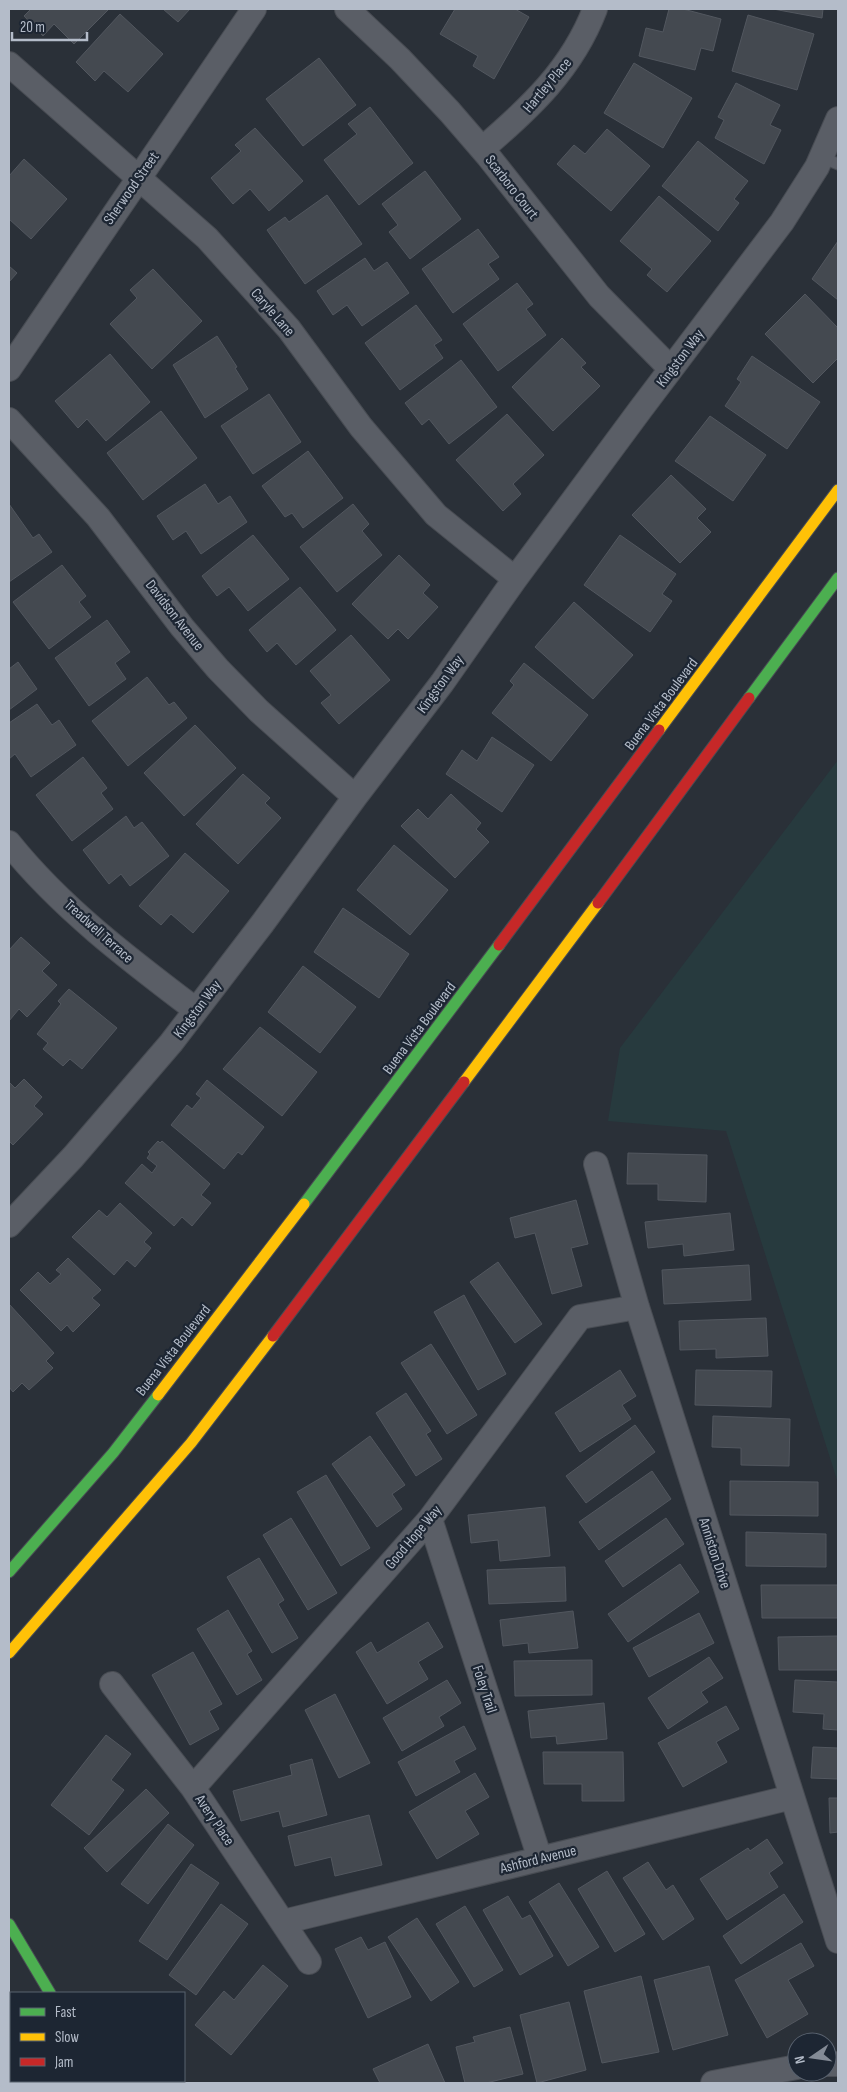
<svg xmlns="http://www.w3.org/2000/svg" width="847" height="2092" font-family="'Sofia Sans Condensed',sans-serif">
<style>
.green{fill:#273a3e}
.building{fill:#444950;stroke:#52575f}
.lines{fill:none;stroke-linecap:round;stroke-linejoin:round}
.lane-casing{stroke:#484c53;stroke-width:13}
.street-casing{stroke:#484c53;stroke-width:26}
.fast-casing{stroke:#484c53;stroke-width:13}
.slow-casing{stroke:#484c53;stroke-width:13}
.jam-casing{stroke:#484c53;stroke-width:13}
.lane{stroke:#5a5e66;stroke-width:11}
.street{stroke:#5a5e66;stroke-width:24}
.fast{stroke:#4caf50;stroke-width:11}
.slow{stroke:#ffc107;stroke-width:11}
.jam{stroke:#c62828;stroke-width:11}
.labels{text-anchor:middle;stroke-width:4.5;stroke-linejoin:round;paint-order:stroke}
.street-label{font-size:15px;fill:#b4bcc9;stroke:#1d2633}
</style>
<rect width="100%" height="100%" fill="#2a3038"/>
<path class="green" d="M838,760v723l-112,-352 -118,-10 12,-73z"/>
<path class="building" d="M31,9h78l-35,35 -20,-20 -11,12 -19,-20z
M163,9h27l-12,13z
M455,9h60l14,8 -35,62 -21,-13 5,-10 -38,-22z
M669,9h14l38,10 -8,32 -12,-3 -6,22 -56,-14 7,-28 17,4z
M773,9h50l-1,9z
M120,14l43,40 -35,38 -24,-21 -9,10 -19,-19z
M748,15l66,19 -17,56 -65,-19z
M319,58l37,47 -53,41 -37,-47z
M634,63l58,35 -29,50 -59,-35z
M736,83l44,22 -10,20 11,5 -17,34 -49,-26 9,-18 -6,-3z
M370,107l43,56 -54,42 -35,-45 33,-26 -9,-10z
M255,128l48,53 -34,30 -19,-22 -17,15 -22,-26 30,-27 -6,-6z
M607,129l43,37 -39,45 -54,-47 17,-19 11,9z
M698,141l50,40 -14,18 5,4 -21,28 -56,-45z
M24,159l43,40 -36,40 -22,-20v-43z
M425,171l36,48 -51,40 -21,-27 9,-7 -16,-21z
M327,195l35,49 -57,40 -38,-54 18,-13 4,5z
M659,196l52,45 -44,51 -20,-17 5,-6 -32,-28z
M478,229l21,28 -11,7 11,15 -46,34 -31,-44z
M838,241v59l-26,-21z
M365,258l9,13 13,-9 22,31 -47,33 -15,-21 -14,10 -16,-24z
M9,266l8,7 -8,9z
M153,269l49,52 -50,48 -42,-45 27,-26 -7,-8z
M517,283l16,21 -7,5 20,26 -48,36 -35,-47z
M805,294l33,34v30l-25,25 -48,-49z
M416,305l26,35 -8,5 9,13 -43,32 -35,-47z
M217,336l20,31 -2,1 13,21 -43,29 -32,-53z
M562,338l24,25 -5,4 19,19 -47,45 -41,-44z
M110,354l40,48 -44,39 -19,-22 -9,9 -23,-27z
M752,356l68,46 -33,47 -62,-43 16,-24 -4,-3z
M461,360l36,47 -48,37 -20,-25 -7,6 -17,-22z
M269,394l32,48 -48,32 -32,-48z
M161,411l36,47 -54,42 -36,-47z
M507,414l37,41 -31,29 8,10 -18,17 -47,-51z
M710,416l56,39 -33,46 -58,-40z
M308,451l35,47 -40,30 -11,-15 -7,4 -23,-31z
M671,475l35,34 -9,9 14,14 -31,31 -48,-48z
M205,484l13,20 12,-8 17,26 -46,32 -15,-23 -13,9 -16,-24z
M9,504l24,34 6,-4 13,18 -43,30z
M353,504l16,20 -7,7 20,24 -45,37 -37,-45z
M253,535l36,44 -41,32 -19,-24 -12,9 -15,-20z
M620,535l56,39 -14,20 10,7 -22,31 -66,-47z
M399,555l31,30 -7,8 15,14 -30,32 -10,-10 -10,10 -36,-35z
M62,565l24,31 -7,6 12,15 -42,32 -36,-47z
M300,587l36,43 -40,35 -19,-22 -10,9 -18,-22z
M574,602l59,53 -40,44 -58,-52z
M107,620l23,32 -15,11 11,16 -37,27 -34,-48z
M351,635l39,45 -51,44 -18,-21 10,-8 -21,-24z
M18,662l19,27 -28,21v-41z
M524,663l64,52 -37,46 -59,-48 22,-28 -4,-4z
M147,677l22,28 5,-3 13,16 -59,48 -36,-45z
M37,704l15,21 7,-5 17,25 -45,32 -16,-23 -6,5v-36z
M195,725l41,43 -52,48 -40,-43z
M492,737l42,28 -32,47 -56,-38 16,-24 15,11z
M83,757l24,31 -6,5 12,16 -41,32 -36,-46z
M243,774l27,24 -5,5 16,15 -43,46 -42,-40z
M451,794l30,29 -5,6 13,13 -34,36 -54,-52 17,-17 10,10z
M126,816l8,12 8,-6 27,34 -39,30 -9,-12 -12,10 -26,-34z
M394,845l54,45 -38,45 -53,-45z
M185,853l44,38 -36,42 -22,-19 -10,11 -22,-19z
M343,908l66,46 -30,44 -65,-46z
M21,937l29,26 -8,8 15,14 -30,32 -8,-8 -10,12v-71z
M303,966l53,41 -36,46 -52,-41z
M69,989l48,39 -35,41 -12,-10 -7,7 -20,-17 5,-6 -11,-9 24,-30 -3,-3z
M260,1027l57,45 -35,44 -59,-47z
M24,1079l18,18 -8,9 9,8 -30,31 -4,-4v-59l6,6z
M207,1080l57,47 -22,28 -4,-3 -14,17 -53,-44 16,-20 5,4 9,-11 -5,-4z
M158,1141l2,2 2,-2 48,43 -9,11 10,8 -19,23 -10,-9 -8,9 -49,-43 17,-19 10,9 5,-7 -10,-8 3,-4 -2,-2z
M628,1153l79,2 -1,47 -48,-2v-16h-31z
M576,1200l12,44 -17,4 11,38 -30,8 -17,-61 -20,5 -5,-20z
M120,1203l32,30 -8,9 7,6 -16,19 -8,-7 -13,15 -42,-38 27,-27 8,7z
M730,1213l4,37 -50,6 -1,-12 -35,4 -3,-26z
M68,1258l33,32 -9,8 8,7 -27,27 -6,-7 -6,6 -41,-41 18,-18 12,12 11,-10 -5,-4z
M498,1262l44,62 -27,19 -45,-61z
M749,1265l2,35 -87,4 -2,-34z
M464,1295l42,79 -28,16 -44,-78z
M9,1304l45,49 -8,8 7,7 -24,22 -7,-7 -9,9 -4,-5z
M766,1318l2,38 -52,2v-9l-36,1 -1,-29z
M431,1344l46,71 -30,19 -46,-71z
M620,1370l16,26 -14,9 9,14 -51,33 -25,-39z
M696,1370l76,1 -1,36 -76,-2z
M406,1393l25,38 -5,3 16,25 -26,17 -40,-63z
M713,1416l77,3 -1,47 -48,-1v-17l-29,-1z
M635,1425l20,27 -69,51 -20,-27z
M370,1436l35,49 -13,9 10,15 -25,18 -45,-63z
M652,1471l19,28 -72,51 -20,-28z
M326,1475l44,73 -29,18 -44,-74z
M730,1481l88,1v34l-88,-1z
M545,1507l5,49 -50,5 -2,-21 -27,3 -3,-28z
M291,1518l46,75 -29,17 -45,-75z
M666,1518l18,26 -61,43 -18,-26z
M746,1532l80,2v33l-80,-1z
M259,1558l25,42 -6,4 20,34 -26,15 -45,-76z
M680,1564l19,28 -71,50 -20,-28z
M565,1567l1,34 -77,3 -2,-34z
M761,1585h77v33h-76z
M228,1610l24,41 -5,3 15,26 -25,15 -40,-66z
M573,1611l5,37 -49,5 -1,-10 -25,3 -3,-26z
M699,1613l15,30 -65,34 -16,-29z
M428,1622l15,25 -25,15 10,17 -41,25 -31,-52 15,-10 6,11z
M838,1636v34h-59l-1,-33z
M193,1652l29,52 -13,7 10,18 -29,16 -38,-70z
M709,1657l14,21 -22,14 7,10 -40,27 -20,-31z
M592,1660v35l-77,1 -1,-35z
M447,1680l14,23 -22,14 5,9 -42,25 -19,-33z
M795,1680l43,2v48l-15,-1 1,-15 -31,-2z
M335,1694l35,69 -31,15 -34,-68z
M604,1703l3,36 -50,5 -1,-8 -25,2 -3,-27z
M726,1706l13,23 -23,13 11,20 -44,25 -25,-44z
M464,1726l12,23 -22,12 6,11 -44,24 -18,-34z
M106,1735l25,19 -20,26 13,10 -35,45 -38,-30z
M813,1747l25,1v31l-27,-1z
M543,1752h80l1,49h-42v-17h-38z
M312,1759l15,56 -44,12 -4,-16 -38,10 -8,-30 59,-16 -2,-10z
M475,1773l14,24 -24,14 14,23 -42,25 -28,-47z
M146,1789l23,24 -62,59 -23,-24z
M829,1798h9v34l-8,1z
M369,1815l13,50 -47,11 -4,-19 -36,9 -7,-30z
M168,1824l26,21 -46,59 -27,-20z
M767,1839l16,24 -14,10 9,14 -51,33 -27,-41 48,-31 2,3z
M648,1862l18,28 7,-5 21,34 -31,21 -40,-62z
M191,1864l28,19 -52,77 -28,-19z
M607,1871l38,63 -30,18 -37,-63z
M559,1883l40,64 -31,19 -39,-64z
M784,1894l19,28 -62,42 -18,-28z
M508,1896l14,23 8,-4 23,41 -33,19 -37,-65z
M221,1904l27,20 -52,71 -27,-20z
M465,1906l38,64 -29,17 -38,-63z
M417,1918l42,64 -28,19 -43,-64z
M361,1937l7,13 17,-8 26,55 -43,21 -33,-69z
M801,1943l13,23 -26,14 20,34 -41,24 -32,-58z
M263,1965l25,21 -57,69 -36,-30 29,-34 10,9z
M709,1966l19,69 -55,15 -19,-70z
M641,1976l18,76 -57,11 -18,-72z
M569,2002l17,68 -49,13 -17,-68z
M510,2027l13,47 -37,9h-21l-9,-36 19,-5 -2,-5z
M428,2044l17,39h-65l-7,-14z"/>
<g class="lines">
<g class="lane-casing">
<path id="lane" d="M821,157l17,7"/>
</g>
<g class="street-casing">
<path id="street" d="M347,9l53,50 50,53 38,44 111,140 72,73
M9,64l198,174 82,91 72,98 75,88 79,64
M482,149c48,-41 90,-80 113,-140
M9,369l245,-360
M9,420l89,97 84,110 36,42 41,42 96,86
M9,843c52,65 121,117 187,167
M596,1164l41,143 201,634
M9,1225l64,-68 98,-114 91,-119 93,-127 87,-114 73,-104 125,-169 142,-188 35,-55 21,-48
M430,1519l110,340
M112,1684l81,104 116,174
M193,1788l237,-269 150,-202 57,-10
M283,1922l509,-125
M827,2064h11
M713,2083l84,-16"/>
</g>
<g class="fast-casing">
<path id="fast" d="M749,698l89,-120
M304,1204l195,-259
M9,1572l104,-119 45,-58
M9,1924l41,69
M9,2035l2,7"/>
</g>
<g class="slow-casing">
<path id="slow" d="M659,730l179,-240
M464,1082l134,-179
M158,1395l146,-191
M9,1653l182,-210 82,-107
M22,2081v2
M76,2081l1,2"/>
</g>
<g class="jam-casing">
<path id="jam" d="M598,903l151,-205
M499,945l160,-215
M273,1336l191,-254"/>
</g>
<use href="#lane" class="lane"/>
<use href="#street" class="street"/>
<use href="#fast" class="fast"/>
<use href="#slow" class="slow"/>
<use href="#jam" class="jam"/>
</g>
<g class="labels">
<g class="street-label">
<text transform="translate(547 85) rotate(-50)" y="5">Hartley Place</text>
<text transform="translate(512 187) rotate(52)" y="5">Scarboro Court</text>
<text transform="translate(131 188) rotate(-55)" y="5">Sherwood Street</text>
<text transform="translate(273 312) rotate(49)" y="5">Caryle Lane</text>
<text transform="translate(680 358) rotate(-53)" y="5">Kingston Way</text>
<text transform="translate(175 615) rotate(52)" y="5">Davidson Avenue</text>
<text transform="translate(440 684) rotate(-54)" y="5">Kingston Way</text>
<text transform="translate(661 704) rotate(-53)" y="5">Buena Vista Boulevard</text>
<text transform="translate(99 931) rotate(42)" y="5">Treadwell Terrace</text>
<text transform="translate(197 1009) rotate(-53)" y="5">Kingston Way</text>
<text transform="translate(419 1028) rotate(-53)" y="5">Buena Vista Boulevard</text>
<text transform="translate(173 1350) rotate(-52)" y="5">Buena Vista Boulevard</text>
<text transform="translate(413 1537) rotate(-50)" y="5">Good Hope Way</text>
<text transform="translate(715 1553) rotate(72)" y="5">Anniston Drive</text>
<text transform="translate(485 1689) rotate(72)" y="5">Foley Trail</text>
<text transform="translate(215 1820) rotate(56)" y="5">Avery Place</text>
<text transform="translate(538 1859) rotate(-14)" y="5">Ashford Avenue</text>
</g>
</g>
<rect width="847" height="2092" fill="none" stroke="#b4bcc9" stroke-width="20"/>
<rect x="10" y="1992" width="175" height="90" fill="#1d2633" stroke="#59626f"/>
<rect x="20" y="2008" width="25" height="8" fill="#4caf50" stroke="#59626f"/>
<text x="55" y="2017" font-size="15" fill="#b4bcc9">Fast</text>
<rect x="20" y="2033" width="25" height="8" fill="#ffc107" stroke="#59626f"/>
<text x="55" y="2042" font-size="15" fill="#b4bcc9">Slow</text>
<rect x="20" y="2058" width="25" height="8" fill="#c62828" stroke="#59626f"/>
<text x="55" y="2067" font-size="15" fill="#b4bcc9">Jam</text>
<g transform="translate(812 2057) rotate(257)"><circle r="24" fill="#1d2633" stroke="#59626f"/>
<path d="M0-4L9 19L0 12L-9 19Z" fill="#848b96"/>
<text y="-8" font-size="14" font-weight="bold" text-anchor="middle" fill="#b4bcc9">N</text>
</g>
<path d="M12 32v8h75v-8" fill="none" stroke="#b4bcc9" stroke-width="2.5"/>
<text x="20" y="32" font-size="15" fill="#b4bcc9" stroke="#1d2633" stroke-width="4" paint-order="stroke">20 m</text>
</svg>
